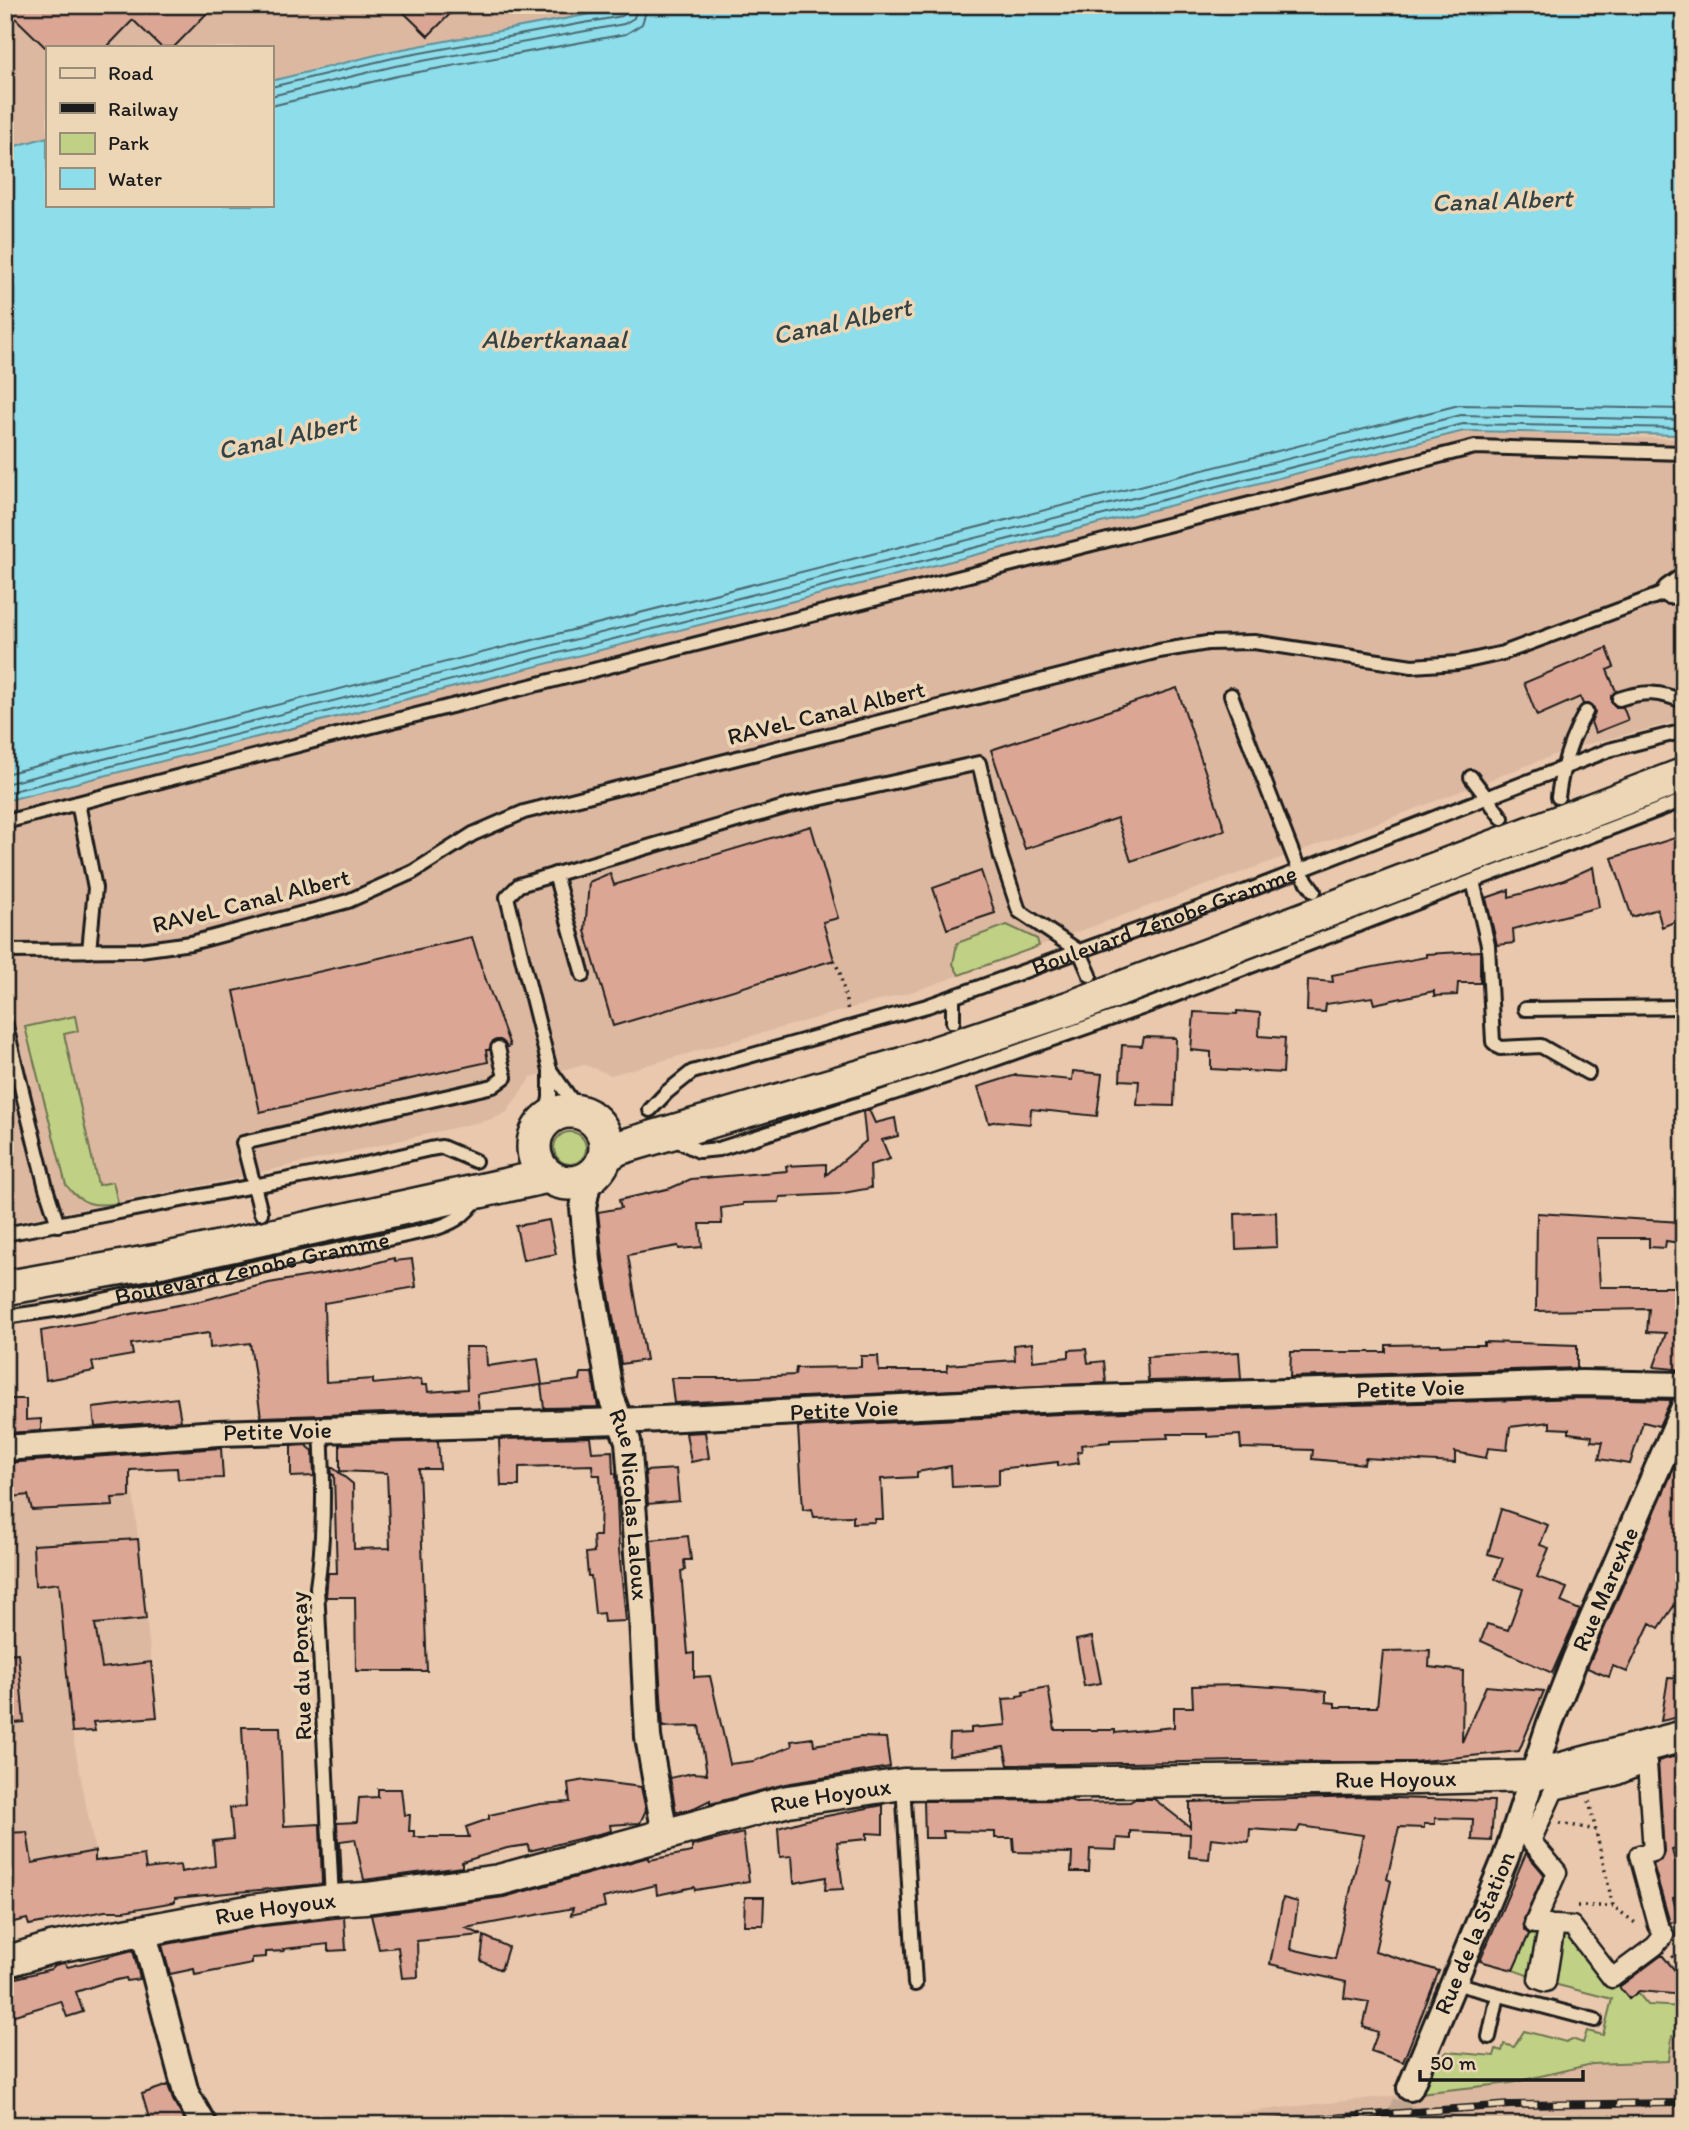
<svg xmlns="http://www.w3.org/2000/svg" width="1689" height="2130" font-family="Itim,sans-serif">
<style>
.built{fill:#ddb8a0}
.green{fill:#c0d186;stroke:#6e7651;stroke-width:2}
.water{fill:#8eddeb;stroke:#609098;stroke-width:2}
.lines{fill:none;stroke-linecap:round;stroke-linejoin:round}
.shore{stroke:#4a696f;stroke-width:2}
.building{fill:#dca695;stroke:#1c1c1c;stroke-width:2}
.minor-tunnel{stroke:#c0a690;stroke-width:24;stroke-dasharray:24 12;stroke-linecap:butt}
.service-casing{stroke:#1c1c1c;stroke-width:18}
.pedestrian-casing{stroke:#1c1c1c;stroke-width:23}
.minor-casing{stroke:#1c1c1c;stroke-width:30}
.tertiary-casing{stroke:#1c1c1c;stroke-width:35}
.secondary-casing{stroke:#1c1c1c;stroke-width:38}
.path{stroke:#1c1c1c;stroke-width:3.5;stroke-dasharray:2 5;stroke-linecap:butt}
.service{stroke:#edd6b6;stroke-width:12}
.pedestrian{stroke:#edd6b6;stroke-width:18}
.minor{stroke:#edd6b6;stroke-width:24}
.tertiary{stroke:#edd6b6;stroke-width:30}
.secondary{stroke:#edd6b6;stroke-width:33}
.rail-casing{stroke:#1c1c1c;stroke-width:8}
.rail{stroke:#edd6b6;stroke-width:5;stroke-dasharray:16;stroke-linecap:butt}
.labels{text-anchor:middle;stroke-width:7;stroke-linejoin:round;paint-order:stroke}
.street-label{font-size:24px;fill:#1c1c1c;stroke:#edd6b6}
.water-label{font-size:26px;font-style:italic;fill:#334345;stroke:#edd6b6}
</style>
<rect width="100%" height="100%" fill="#e9c8ad"/>
<filter id="ink" filterUnits="userSpaceOnUse"><feTurbulence type="fractalNoise" baseFrequency=".0143" numOctaves="2"/><feDisplacementMap in="SourceGraphic" scale="14" xChannelSelector="R" yChannelSelector="G"/><feConvolveMatrix kernelMatrix="1 2 1 2 8 2 1 2 1" color-interpolation-filters="sRGB"/></filter>
<g filter="url(#ink)">
<path class="built" d="M5,5h634l-247,46 -121,30v-34h-224v90l-42,12z
M1464,431l220,8v281l-112,28 -165,64 -486,177 -310,86 -26,-10 -54,12 -24,35 -14,7 -265,61 -223,44v-423z
M129,1454l28,263 -63,5 1,9 -23,1 23,119v20l-78,17 -12,-8v-417z
M1672,2036l12,1v88h-559l294,-32 173,-29 76,-3z"/>
<path class="green" d="M1007,925l30,14 2,7 -80,29 -6,-11 4,-21z
M75,1016l3,15 -14,3 34,151 15,-3 5,21c-24,4 -36,2 -52,-18l-41,-158z
M554 1148a16 16 0 1 1 32 0a16 16 0 1 1-32 0Z
M1534,1924h15l-11,55 -25,-9z
M1555,1925l17,1 57,73 8,-7 11,13 36,2 -2,30 -10,-1 -3,25 -77,3 -81,19 -92,10 9,-23 19,-18 47,4 2,-7 6,2 2,-7 10,3 10,-16 42,11 6,-3 11,4 4,-12 16,4 9,-36 -66,-17z"/>
<path class="water" d="M639,5h1045v430l-220,-4 -1459,370v-652l42,-12v68h224v-124l121,-30z"/>
<g class="lines">
<path class="shore" d="M271,87l122,-29 229,-42 5,-4 2,-7
M271,96l124,-30 229,-42 10,-6 3,-13
M271,106l126,-30 229,-42 16,-10 6,-19
M5,774l1454,-369 225,4
M5,784l1456,-369 223,5
M5,793l1458,-369 221,4"/>
</g>
<path class="building" d="M5,5h210l-41,42h-13l-28,-27 -26,27h-62l-40,-39z
M396,5h63l-31,31z
M1607,648l7,19 -7,3 9,21 -5,5v6l5,5h7l5,13 -33,13 -4,-11 4,-9 -1,-5 -4,-4h-7l-3,-7 -43,19 -13,-33z
M1177,688l48,142 -94,31 -14,-43 -92,31 -34,-99z
M811,826l27,92 -15,4 11,38 -221,66 -28,-95 4,-49 21,-9 4,12z
M1684,835v83l-22,9 -5,-18 -25,8 -20,-59z
M1593,867l6,40 -86,22 1,14 -17,2 -11,-47 23,-8v7l15,-4 40,-13z
M981,871l14,42 -48,16 -14,-41z
M472,937l10,32 28,77 -3,1 -7,-7 -7,1 -4,9h-3l2,12 -228,50 -26,-121z
M1480,951v32h-22l-1,12 -23,1v-5l-60,13 -2,-7 -46,7 -1,8 -18,-1 1,-31 25,2 -1,-7 94,-18v-3z
M1237,1011l23,2 -1,23 26,2 -2,35 -72,-4v-17l-20,-2 3,-38 43,2z
M1144,1037l32,1 -2,68 -37,-1 2,-24 -19,-1 2,-35 20,1z
M1073,1071l29,3 -5,42 -66,-7 -1,15 -33,-3 -8,2 -11,-36 38,-12 56,5z
M869,1110l6,13 20,-5 3,18 -16,4 8,19 -20,6 1,23 -33,6 -58,3 -1,5 -36,1v2l-22,3 1,16h-22l2,23 -23,2 -1,-3 -50,9 18,105 -25,4 -18,-105 -5,-47 23,-4 -2,-8 52,-12 20,-9 96,-8 -1,-5 40,-2v11l40,-34 -3,-29z
M1276,1212l1,35 -41,2 -1,-35z
M1537,1213l144,9 -1,21 -14,-2 -1,7 -16,-1v-9h-52l3,49h84v83l-30,-3 12,-34 -19,-1 2,-23 -113,2z
M549,1220l7,34 -33,6 -7,-34z
M394,1258l1,3 17,-2 4,28 -92,16 2,79 47,-3v5l48,-5 1,6h5l1,7 39,-3 -2,-42h21l1,19 51,-7 4,26 38,-5 1,-7h11l6,34 -54,1 -3,-23 -64,9 2,16 -218,7 -11,-74 -40,5 -1,-15 -78,11 2,11 -41,7 2,9 -48,9 -5,-49 164,-31 64,-17 88,-15z
M1484,1342l93,3v23l-287,9 1,-25h95v-7l54,-1v2l25,-1h19z
M1032,1343l1,18 36,-4v-7l17,-1 2,14 16,-2 2,22 -432,20 -3,-25h65l59,-3 1,-7 65,-1v-11h17l1,15h68v-6l68,-5 -1,-15z
M1239,1352l2,27 -93,2 -1,-24z
M177,1398l4,23 -86,6 -2,-19z
M1582,1398l89,2 -12,26 -16,-4 -13,42 -31,-5 4,-17 -12,-1 1,-5 -23,-3v-4l-19,-1v-6l-40,5 -3,23 -19,-2 -2,10 -31,-6v11l-90,-5 -1,6 -52,-5 1,-9 -72,-2 -1,-13 -33,2v-3h-40l1,4 -58,2v2l-29,3 1,6 -5,1 2,11 -21,3v-4l-59,7v16l-47,2 -1,-21 -34,6v5l-36,2 2,40h-8v3l-22,1v-7l-39,1 -2,-8 -9,1 -5,-83 263,-13z
M5,1399h21v21l15,-1v12l-36,2z
M705,1432l4,26 -18,4 -5,-29z
M590,1437l2,15 20,-1 1,22 3,1 3,76 7,71 -22,1 -1,-9 -8,1 -4,-38h-3l-2,-23 8,-1 -1,-16h7l1,-41 -1,-20h-7l-1,-10 -73,2v19h-18l-2,-47z
M438,1441l2,28h-21l8,202h-71l-1,-74h-29l2,-24h9l-3,-98h-2l-1,-9 22,18 1,65 36,-1 -3,-75 -47,-2v-27z
M306,1445l7,6 1,25 -23,1v-31z
M1684,1445v146l-25,37 -9,-5 -23,49 -14,-6 -4,11 -22,-9z
M221,1448l2,30 -45,1 -1,-11 -47,2v27l-18,1 1,8 -81,4 -4,-15 -23,3v-35z
M676,1469l3,32 -31,3 -3,-33z
M1501,1509l47,16 -8,20 9,3 -12,29 30,11 -6,14 19,8 -28,63 -71,-32 6,-17 21,6 15,-41 -28,-10 8,-21 -15,-4z
M688,1536l3,24h-7l1,10 -4,1 7,83 6,-1v24l16,-1 20,88 24,-3 38,-15 -1,-5 22,-3 1,7 47,-8 25,1 4,29 -105,17 -75,20v-4l-20,10 -14,2 -6,-34 22,-5 15,1 -8,-48 -36,1 -12,-187z
M138,1539l8,80 -51,5 7,44 49,-6 6,55 -64,5 2,9 -23,1 -13,-149 -24,3 -2,-41z
M1092,1637l9,46 -17,3 -8,-46z
M1430,1650l-1,17 34,4 -1,71 24,-56 58,5 -25,60 -106,11h-84l-86,-1 -235,4 -4,-18 -55,9 1,-22 21,-1v-5l35,-3 -3,-26 14,-1v-2l7,-1 -1,-3 25,-5 7,43h60v3l59,-6v-20h19l-1,-21 49,-1 65,4 20,3v10l9,1v4h42l6,-56z
M18,1653l6,69 -19,2v-70z
M1668,1678l16,1v37l-23,5z
M242,1727h38l4,99 36,-2 2,60 -147,14v4l-51,9h-19l-76,14 -2,-6 -22,5v-91l22,-1 5,31 63,-12v10l49,-6 2,14 34,-4 1,7 34,-6 -2,-25 20,-2 -3,-31 16,-1z
M1684,1754v93l-12,3 12,45 -11,3 6,23 -9,2 -17,-59 8,-4 3,-9 -6,-90z
M585,1780l56,7 5,23 -6,13 -30,2 1,6 -82,20 -1,-6 -21,3 -45,14v5l-98,13 -9,-41 -15,2 2,41h-2l-3,-59 20,-1 2,-24 19,-1v-8h23l3,26h6l-1,16h5v6h55l-3,-10 23,-8v-4l51,-11 30,-2 -2,-19z
M1360,1797l134,4 -3,40 -19,-1 1,-21 -38,-1v6h-11v4l-25,-1 -12,52 4,2 -16,70 64,20 -36,91 -32,-11 7,-19 -15,-5 6,-25 -25,-4 2,-16 -76,-18 13,-66 15,4 -7,47 44,10 28,-124 -63,-9 -3,6 -47,-3 -1,13 -38,-4 -2,21 -20,-2 1,-23 -60,-3v8l-13,-1 -1,12 -26,-1 -1,23h-18l1,-19 -58,-1 -1,-14h-18v-6l-52,-1 1,7h-19l-1,-37 147,-1 4,3 55,-1 5,-3h19l36,28v-25z
M883,1805v29l-16,-1v6l-30,3 6,47 -18,1 1,-13 -32,6 -2,-27 -12,1 -2,-29 28,-8z
M743,1833l6,48 -54,9 -1,-3 -37,8 -1,-10 -53,13 2,9 -34,8 2,-7 -107,20 16,7 -65,6 1,36 -16,1 -4,-31 -19,2 -8,-34 133,-18 145,-40v3l43,-8v-6z
M1526,1853l18,21 -20,45v11l5,4 -16,36 -33,-9z
M745,1897h19l-1,28h-19z
M344,1917l2,33 -18,1v-7l-45,5 1,2 -18,1v5l-14,1v6l-57,11 -1,-6 -24,5 -8,-29 94,-18z
M484,1936l24,11 -7,23 -20,-9z
M133,1950l7,29 -13,2 -1,-3 -23,5 -27,9 7,20 -16,5 -6,-16 -56,17v-37l46,-12 4,-4 9,-2 4,4z
M1662,1955l22,26v14l-45,-4 -10,8 -10,-12z
M168,2085l5,15 14,25h-36l-9,-31z"/>
<g class="lines">
<path class="minor-tunnel" d="M1396,2125l14,-37"/>
<g class="service-casing">
<g id="service">
<path d="M1231,695l68,175 15,21"/>
<path d="M1619,699c25,-8 41,-8 65,3"/>
<path d="M1471,777l31,41"/>
<path d="M1558,797c4,-31 12,-58 28,-85"/>
<path d="M78,803l17,85 -6,63"/>
<path d="M5,822l320,-84 1150,-291 209,6"/>
<path d="M555,874l28,101"/>
<path d="M1473,881l15,64 5,97 7,6 41,-2 47,27"/>
<path d="M5,951l135,-1 51,-7 157,-42 65,-29 60,-38 51,-22 635,-161 48,-8 47,-1 158,24 46,-3 45,-10 167,-62"/>
<path d="M953,997v25"/>
<path d="M1525,1009l159,-2"/>
<path d="M5,1022l41,166 12,37"/>
<path d="M550,1070l30,42"/>
<path id="s1" d="M650,1110l17,-18 25,-20 235,-66 325,-117 357,-139 75,-19"/>
<path d="M545,1120l5,-22v-28l-43,-173 12,-12 272,-80 188,-42 22,94 18,54 61,41 10,23"/>
<path d="M672,1138l27,13 20,-2 231,-74 194,-68 540,-207"/>
<path d="M261,1213l-18,-70 250,-57 12,-9 -7,-29"/>
<path d="M5,1234l347,-67 78,-18 12,-2 33,14"/>
<path id="s2" d="M5,1317l56,-8 369,-79c21,-6 35,-13 47,-32"/>
<path d="M321,1430c3,52 4,105 -4,157l15,313"/>
<path d="M903,1784l12,200"/>
<path d="M1454,1983l141,37"/>
<path d="M1489,2037l9,-42"/>
</g>
</g>
<g class="pedestrian-casing">
<path id="pedestrian" d="M1647,1763l6,89 -14,3 19,70 6,10 -9,11 -43,32 -40,-52 -17,-1 -9,57 -8,-3 11,-55h-15l23,-52 -26,-31 23,-51 61,-14z"/>
</g>
<g class="minor-casing">
<g id="minor">
<path d="M1670,591l14,-10"/>
<path id="s3" d="M589,1178l-6,30 5,53 23,136 17,44 14,176 6,120 17,98"/>
<path id="s4" d="M5,1448l213,-15 402,-12 440,-22 522,-16 102,2"/>
<path d="M143,1930l43,163 18,32"/>
<path id="s5" d="M1410,2088l96,-231 44,-134 25,-64 109,-252"/>
</g>
</g>
<g class="tertiary-casing">
<g id="tertiary">
<path id="s6" d="M5,1962l46,-14 202,-38 79,-10 34,-2 133,-18 289,-79 115,-17 515,-5 113,-3 153,-40"/>
</g>
</g>
<g class="secondary-casing">
<path id="secondary" d="M534 1147a36 36 0 1 1 72 0a36 36 0 1 1-72 0Z
M605,1156l13,-8 286,-84 166,-56 614,-233
M5,1288l158,-28 385,-84"/>
</g>
<path class="path" d="M834,960l6,13 8,38
M1589,1801l24,105 25,19
M1560,1823l36,7
M1577,1906h36
M1672,1956l12,15"/>
<use href="#service" class="service"/>
<use href="#pedestrian" class="pedestrian"/>
<use href="#minor" class="minor"/>
<use href="#tertiary" class="tertiary"/>
<use href="#secondary" class="secondary"/>
<g class="rail-casing">
<path id="rail" d="M1234,2125l276,-20 174,-2"/>
</g>
<use href="#rail" class="rail"/>
</g>
</g>
<g class="labels">
<g class="street-label">
<text transform="translate(826 713) rotate(-14)" y="8">RAVeL Canal Albert</text>
<text transform="translate(251 901) rotate(-14)" y="8">RAVeL Canal Albert</text>
<text dy="8" stroke="none"><textPath href="#s1" startOffset="553">Boulevard Zénobe Gramme</textPath></text>
<text dy="8" stroke="none"><textPath href="#s2" startOffset="252">Boulevard Zénobe Gramme</textPath></text>
<text dy="8" stroke="none"><textPath href="#s4" startOffset="1407">Petite Voie</textPath></text>
<text dy="8" stroke="none"><textPath href="#s4" startOffset="840">Petite Voie</textPath></text>
<text dy="8" stroke="none"><textPath href="#s4" startOffset="273">Petite Voie</textPath></text>
<text dy="8" stroke="none"><textPath href="#s3" startOffset="332">Rue Nicolas Laloux</textPath></text>
<text dy="8" stroke="none"><textPath href="#s5" startOffset="536">Rue Marexhe</textPath></text>
<text transform="translate(301 1666) rotate(-92)" y="8">Rue du Ponçay</text>
<text dy="8" stroke="none"><textPath href="#s6" startOffset="1410">Rue Hoyoux</textPath></text>
<text dy="8" stroke="none"><textPath href="#s6" startOffset="844">Rue Hoyoux</textPath></text>
<text dy="8" stroke="none"><textPath href="#s6" startOffset="276">Rue Hoyoux</textPath></text>
<text dy="8" stroke="none"><textPath href="#s5" startOffset="168">Rue de la Station</textPath></text>
</g>
<g class="water-label">
<text transform="translate(1502 200) rotate(-2)" y="9">Canal Albert</text>
<text transform="translate(842 321) rotate(-12)" y="9">Canal Albert</text>
<text x="554" y="348">Albertkanaal</text>
<text transform="translate(287 436) rotate(-12)" y="9">Canal Albert</text>
</g>
</g>
<rect width="1689" height="2130" fill="none" stroke="#edd6b6" stroke-width="28"/>
<rect x="14" y="14" width="1661" height="2102" fill="none" stroke="#1c1c1c" stroke-width="2.5" filter="url(#ink)"/>
<rect x="46" y="46" width="228" height="161" fill="#edd6b6" stroke="#998c78" stroke-width="2"/>
<rect x="60" y="68" width="35" height="10" fill="#edd6b6" stroke="#998c78" stroke-width="2"/>
<text x="108" y="80" font-size="21" fill="#1c1c1c">Road</text>
<rect x="60" y="103" width="35" height="10" fill="#1c1c1c" stroke="#998c78" stroke-width="2"/>
<text x="108" y="116" font-size="21" fill="#1c1c1c">Railway</text>
<rect x="60" y="133" width="35" height="21" fill="#c0d186" stroke="#998c78" stroke-width="2"/>
<text x="108" y="150" font-size="21" fill="#1c1c1c">Park</text>
<rect x="60" y="168" width="35" height="21" fill="#8eddeb" stroke="#998c78" stroke-width="2"/>
<text x="108" y="186" font-size="21" fill="#1c1c1c">Water</text>
<path d="M1420 2070v10h163v-10" fill="none" stroke="#1c1c1c" stroke-width="3.5"/>
<text x="1430" y="2070" font-size="21" fill="#1c1c1c" stroke="#edd6b6" stroke-width="5" paint-order="stroke">50 m</text>
</svg>
